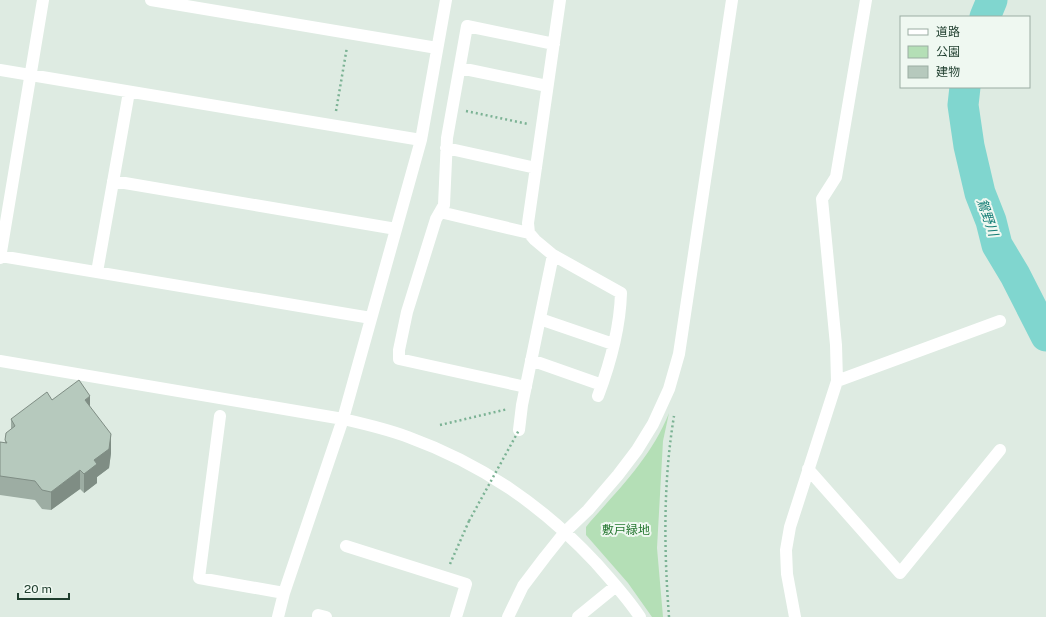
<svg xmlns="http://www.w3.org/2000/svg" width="1046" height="617" font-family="'Public Sans','Noto Sans JP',sans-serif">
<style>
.green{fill:#b4dfb6}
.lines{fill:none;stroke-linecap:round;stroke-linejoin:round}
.river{stroke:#80d6cf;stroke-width:31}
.path{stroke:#7bb294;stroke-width:2.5;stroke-dasharray:2 3;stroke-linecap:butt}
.minor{stroke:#fff;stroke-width:12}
.path-bridge{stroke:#7bb294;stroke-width:2.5;stroke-dasharray:2 3;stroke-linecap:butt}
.wall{fill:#9dada3}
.shaded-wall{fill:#7f8d84}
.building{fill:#b6c9bd;stroke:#7f8d84}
.labels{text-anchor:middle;stroke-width:4;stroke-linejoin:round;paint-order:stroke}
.park-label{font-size:12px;fill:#257730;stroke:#eff8f1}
.water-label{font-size:13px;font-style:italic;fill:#137d75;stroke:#eff8f1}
</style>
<rect width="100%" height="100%" fill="#deebe2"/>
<path class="green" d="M669,413l-6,28 -6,107 6,69h-11l-24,-34 -42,-48v-8l4,-5c30,-34 62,-66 79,-109z"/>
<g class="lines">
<path class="river" d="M985,17l7,-17
M965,87l-2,18 6,41 11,47 11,28 6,24 18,30 31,61"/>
<path class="path" d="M336,111l11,-64
M466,111l62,13
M440,425l68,-16
M450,564l19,-43
M669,617c-5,-67 -6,-134 5,-201"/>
<path class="minor" d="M151,0l286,48
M460,68l87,18
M0,70l421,70
M446,148l90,20
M113,181l283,48
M440,212l89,21
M553,255l68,38c-1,35 -11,71 -23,103
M0,256l371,62
M0,258l43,-258
M97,272l32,-180
M540,319l73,25
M531,360l71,25
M0,361l343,58c22,5 44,10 65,18 74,27 134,68 188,126 15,17 31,34 44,54
M837,381l163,-60
M526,387l-127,-28v-9l8,-38 29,-93 8,-14 3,-67 20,-112 87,18
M220,416l-21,162 85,15
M519,430l3,-25 31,-150 -18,-15 -6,-7 -1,-10 32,-223
M808,469l92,104 100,-123
M346,546l120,38 -10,33
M278,617l6,-24 59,-174 78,-279 25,-140
M318,617v-2l8,2
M508,617l15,-31 22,-29 20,-25 23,-22 30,-35 19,-25 16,-26 16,-35 10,-35 53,-354
M578,617l38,-31
M795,617l-8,-43 -1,-24 4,-23 47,-146 -1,-36 -14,-146 14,-22 30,-177"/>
<path class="path-bridge" d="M469,521l50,-91"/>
</g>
<path class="wall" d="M52,400l38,7 21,46 -2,15 -12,9v6l-13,10 -4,-4 -29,21 -9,-1 -7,-9 -35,-5v-53l5,1v-3l6,-11v-10z"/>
<path class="shaded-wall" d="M90,396v18l-5,-14z
M111,434v19l-2,15 -12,9v6l-13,10v-19l10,-14z
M80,470v19l-29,21v-18z"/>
<path class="building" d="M79,380l11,16 -5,4 26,34 -2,15 -15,11 3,4 -13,10 -4,-4 -29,22 -9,-2 -7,-9 -35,-5v-34l7,1 -2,-3 1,-7 9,-7 -4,-7 36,-27 5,8z"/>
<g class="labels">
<g class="park-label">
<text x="626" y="534">敷戸緑地</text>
</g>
<g class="water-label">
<text transform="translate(988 217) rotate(71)" y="5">鴛野川</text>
</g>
</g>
<rect x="900" y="16" width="130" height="72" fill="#eff8f1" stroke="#9bada3"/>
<rect x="908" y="29" width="20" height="6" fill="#ffffff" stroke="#9bada3"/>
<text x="936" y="36" font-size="12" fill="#1e3d2d">道路</text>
<rect x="908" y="46" width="20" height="12" fill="#b4dfb6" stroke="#9bada3"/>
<text x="936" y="56" font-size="12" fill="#1e3d2d">公園</text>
<rect x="908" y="66" width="20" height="12" fill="#b6c9bd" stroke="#9bada3"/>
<text x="936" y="76" font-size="12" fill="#1e3d2d">建物</text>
<path d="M18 593v6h51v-6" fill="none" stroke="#1e3d2d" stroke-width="2"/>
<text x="24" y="593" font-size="12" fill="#1e3d2d" stroke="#eff8f1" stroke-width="3" paint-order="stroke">20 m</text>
</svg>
